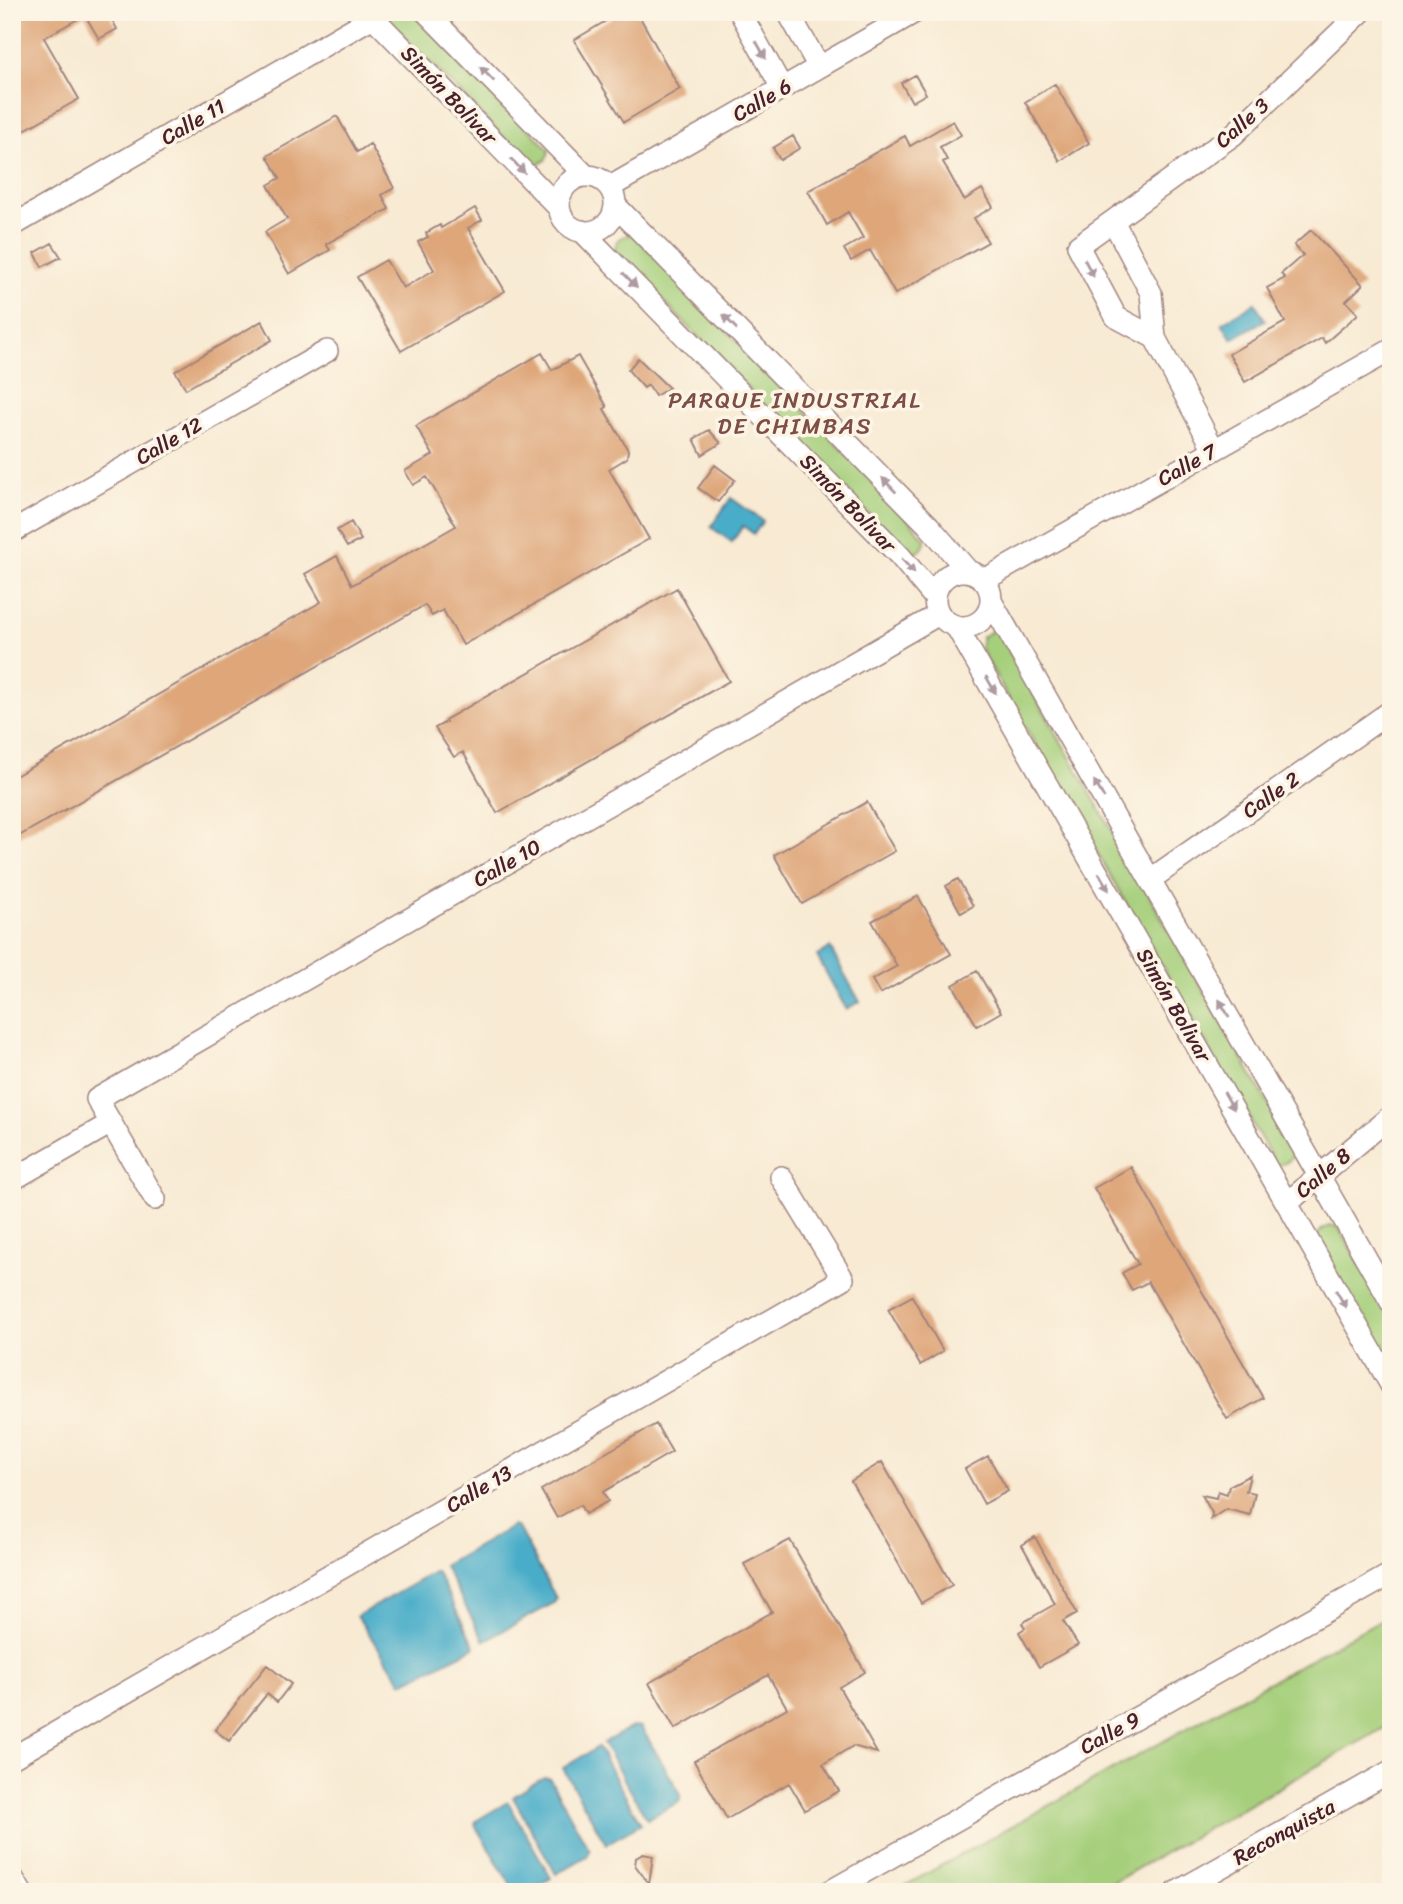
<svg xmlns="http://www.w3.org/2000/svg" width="1403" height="1904" font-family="Sriracha,sans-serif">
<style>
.green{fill:#a6cf7b;stroke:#787753;stroke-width:2}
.water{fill:#49adc9;stroke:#4a667a;stroke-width:2}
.building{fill:#dea679}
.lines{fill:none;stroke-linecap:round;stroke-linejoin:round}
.minor-casing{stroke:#a1847f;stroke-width:24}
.minor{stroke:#fff;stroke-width:21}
.oneway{fill:#ae9aa0}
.labels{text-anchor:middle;stroke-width:7;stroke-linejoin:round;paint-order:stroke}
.street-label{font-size:21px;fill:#4a1f2b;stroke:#fcf5e5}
.neighbourhood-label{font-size:23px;letter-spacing:2px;fill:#7e4e46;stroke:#fcf5e5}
</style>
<rect width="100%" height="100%" fill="#fcf5e5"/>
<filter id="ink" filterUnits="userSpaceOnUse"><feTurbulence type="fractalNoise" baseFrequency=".0143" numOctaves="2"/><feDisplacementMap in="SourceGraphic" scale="14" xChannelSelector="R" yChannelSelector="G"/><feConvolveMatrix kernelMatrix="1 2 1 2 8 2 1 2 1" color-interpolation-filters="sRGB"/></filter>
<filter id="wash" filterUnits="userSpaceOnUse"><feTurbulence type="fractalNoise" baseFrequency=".00686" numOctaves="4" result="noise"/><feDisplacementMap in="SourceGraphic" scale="28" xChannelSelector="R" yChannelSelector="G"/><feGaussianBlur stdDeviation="1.57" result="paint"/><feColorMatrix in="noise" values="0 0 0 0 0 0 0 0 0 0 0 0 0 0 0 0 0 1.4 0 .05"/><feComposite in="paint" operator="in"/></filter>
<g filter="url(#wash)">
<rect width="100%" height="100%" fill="#f8ead3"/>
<path class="green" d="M381,12h36l132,138c-1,11 -9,16 -19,14z
M628,235h6l260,268 31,36c0,10 -7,15 -17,15l-293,-303c0,-9 4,-14 13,-16z
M991,631l8,2 295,516c-2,11 -7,15 -18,16l-296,-517 2,-11z
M1332,1226l6,1 53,92v51l-75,-130c2,-9 7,-13 16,-14z
M1391,1614v110l-295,168h-202z"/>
<path class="water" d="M1255,303l10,17 -33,19 -10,-16z
M731,498l32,23 -9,13 -11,-8 -11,16 -21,-15z
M830,948l30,54 -14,7 -29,-53z
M513,1526l5,2 38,70 -2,5 -70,38 -40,-75z
M436,1571l39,76 -70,35 -4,-1 -44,-65z
M634,1726l7,1 40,68 -2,7 -32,17 -44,-76z
M598,1747l43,77 -35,20 -43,-76z
M544,1777l6,2 40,72 -3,5 -31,18 -43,-77z
M508,1802l43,76 -26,14h-10l-40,-67 1,-4z"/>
<g id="blocks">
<path class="building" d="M12,12h96l9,17 -18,10 -14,-24 -41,23 35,61 -67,38z
M621,12h16l43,77 -56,33 -50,-82z
M915,75l11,19 -14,8 -11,-19z
M1055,84l34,59 -29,18 -35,-59z
M337,116l20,36 13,-8 24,44 -12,7 7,14 -63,35 4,6 -41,24 -24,-42 22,-13 -19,-34 12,-7 -13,-22z
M953,121l8,14 -21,12 7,13 -4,2 21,38 18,-11 11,18 -19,11 14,24 -93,52 -25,-44 -19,11 -7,-12 19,-11 -15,-26 -21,13 -19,-34 97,-55 5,10z
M793,136l7,12 -20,12 -7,-12z
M475,208l7,12 -14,8 37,63 -104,60 -44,-74 29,-17 17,28 31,-18 -16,-28 10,-5 -2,-4 14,-8 1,3z
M1311,230l52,55 -17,16 12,13 -33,29 -3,-5 -77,44 -16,-28 56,-32 -18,-34 18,-10 -4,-4 22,-19 -9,-10z
M52,243l9,14 -19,10 -7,-14z
M262,321l10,19 -86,49 -11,-18z
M542,353l10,17 26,-14 29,51 -3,2 24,41 -1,8 -18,11 40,70 -186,106 -20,-35 -11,6 -7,-11 -413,235v-62l309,-176 -16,-28 32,-18 15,29 104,-59 -29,-49 -14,8 -8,-14 28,-16 -17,-29z
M638,358l1,1 30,29 -14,8 -7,-11 -4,3 -16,-18z
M709,430l12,13 -19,12 -8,-16z
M715,465l20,15 -17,22 -20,-14z
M351,522l10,18 -14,7 -10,-17z
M677,588l52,93 -232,132 -34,-61 -9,5 -19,-29 11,-6 -1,-2z
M867,802l28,49 -93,53 -28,-49z
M958,879l15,27 -12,7 -15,-27z
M918,896l33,58 -71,40 -8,-14 25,-14 -25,-45z
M977,971l24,41 -24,14 -24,-41z
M1131,1167l132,231 -36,21 -79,-137 -16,8 -10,-17 16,-9 -44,-76z
M912,1296l31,55 -23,14 -32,-56z
M656,1424l16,28 -69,40 5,9 -23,13 -5,-9 -23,13 -16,-28z
M988,1456l20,35 -24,13 -19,-35z
M882,1462l70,123 -31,18 -70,-122z
M1250,1475l-4,16 9,2 -5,22 -24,-6 -15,10 1,-6 -10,-18 14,3 2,-7 9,3 2,-8z
M1035,1537l42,76 -14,8 15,24 -39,22 -20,-35 6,-4 -3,-5 33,-19 -33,-59z
M790,1540l75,132 -26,15 38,66 -24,-7 -30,18 16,27 -34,19 -16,-27 -62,36 -33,-58 93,-53 -19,-33 -93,54 -26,-46 123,-71 -28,-48z
M267,1665l24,19 -14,18 -10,-8 -38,47 -14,-11z
M643,1854l10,2 -4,28 -14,-19 1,-7z"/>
</g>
</g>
<g filter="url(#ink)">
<use href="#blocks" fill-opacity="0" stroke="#a1847f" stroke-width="2"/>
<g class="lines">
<g class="minor-casing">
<path id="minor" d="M368,12l191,196
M426,12l160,164
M740,12l42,76
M788,12l31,55
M559 204a28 28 0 1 1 56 0a28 28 0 1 1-56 0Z
M610,187l305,-175
M615,205l314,321 39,45
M1113,221l38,72 4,45 59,112
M12,226l361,-209
M582,231l318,325 35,42
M1155,338l-39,-21 -38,-71 155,-111 128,-123
M12,532l315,-181
M935 599a28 28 0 1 1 56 0a28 28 0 1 1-56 0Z
M984,580l407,-230
M991,601l400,701
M956,626l435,759
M1151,879l240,-168
M12,1180l99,-57
M155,1199l-58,-100 842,-485
M1287,1203l104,-87
M12,1758l831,-479 -62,-102
M12,1877l9,15
M829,1892l562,-318
M1177,1892l214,-121"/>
</g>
<use href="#minor" class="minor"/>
</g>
<defs><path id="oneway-solid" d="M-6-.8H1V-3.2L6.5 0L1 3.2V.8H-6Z" transform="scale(1.75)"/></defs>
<g class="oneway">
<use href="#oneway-solid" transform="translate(761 50) rotate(61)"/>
<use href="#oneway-solid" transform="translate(487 74) rotate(-134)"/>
<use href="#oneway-solid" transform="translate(518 166) rotate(46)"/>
<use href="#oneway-solid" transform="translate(1089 268) rotate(62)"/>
<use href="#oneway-solid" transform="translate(630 280) rotate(46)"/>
<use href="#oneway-solid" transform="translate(730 322) rotate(-134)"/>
<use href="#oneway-solid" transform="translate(889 485) rotate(-134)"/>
<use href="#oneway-solid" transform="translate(908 566) rotate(48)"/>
<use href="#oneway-solid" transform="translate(991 685) rotate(60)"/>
<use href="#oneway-solid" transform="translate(1099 789) rotate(-120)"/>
<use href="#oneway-solid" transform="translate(1104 882) rotate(60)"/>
<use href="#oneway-solid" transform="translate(1224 1008) rotate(-120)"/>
<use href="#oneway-solid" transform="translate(1229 1101) rotate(60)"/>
<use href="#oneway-solid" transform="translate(1341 1299) rotate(60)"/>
</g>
</g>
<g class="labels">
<g class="street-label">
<text transform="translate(449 95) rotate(46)" y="7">Simón Bolivar</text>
<text transform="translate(762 100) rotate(-30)" y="7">Calle 6</text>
<text transform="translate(193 122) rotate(-30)" y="7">Calle 11</text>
<text transform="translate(1242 123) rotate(-41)" y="7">Calle 3</text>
<text transform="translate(169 441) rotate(-30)" y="7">Calle 12</text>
<text transform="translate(1187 465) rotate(-29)" y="7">Calle 7</text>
<text transform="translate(848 503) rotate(46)" y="7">Simón Bolivar</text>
<text transform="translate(1271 795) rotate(-35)" y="7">Calle 2</text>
<text transform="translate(507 863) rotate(-30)" y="7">Calle 10</text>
<text transform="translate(1174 1005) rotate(60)" y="7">Simón Bolivar</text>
<text transform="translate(1323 1173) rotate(-40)" y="7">Calle 8</text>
<text transform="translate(479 1489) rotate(-30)" y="7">Calle 13</text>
<text transform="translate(1110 1733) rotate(-29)" y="7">Calle 9</text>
<text transform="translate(1284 1832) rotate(-29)" y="7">Reconquista</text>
</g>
<g class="neighbourhood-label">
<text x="795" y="408">PARQUE INDUSTRIAL<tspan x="795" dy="26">DE CHIMBAS</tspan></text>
</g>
</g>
<rect width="1403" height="1904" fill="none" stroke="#fcf5e5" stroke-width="42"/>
</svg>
